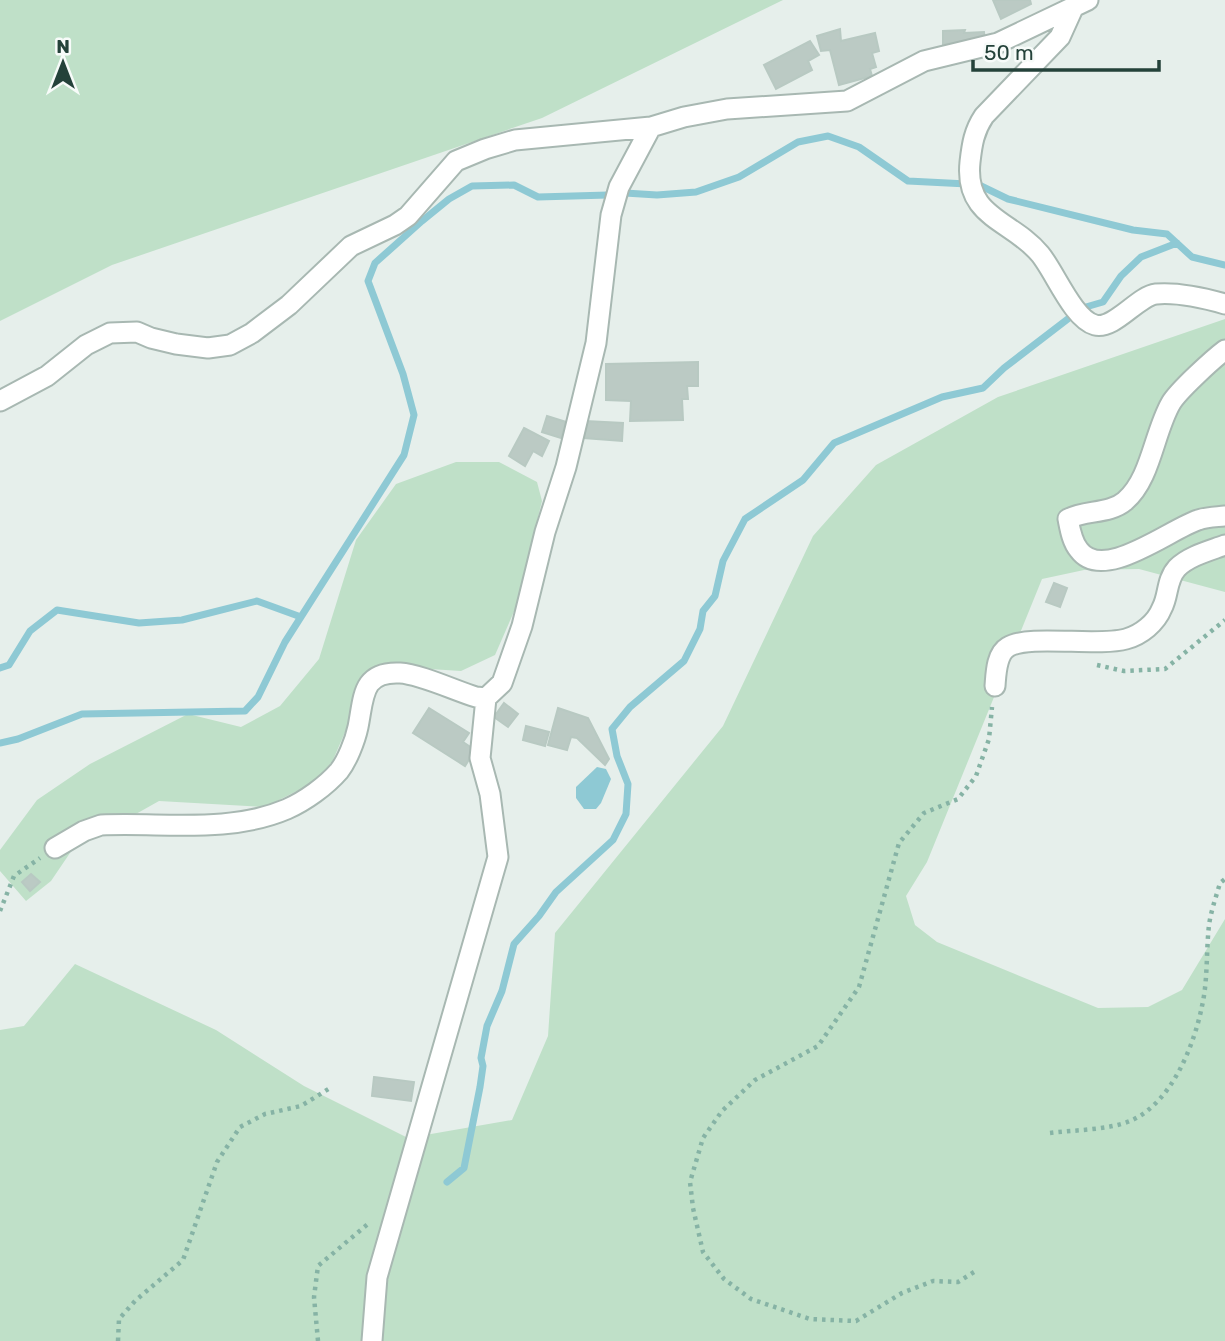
<svg xmlns="http://www.w3.org/2000/svg" width="1225" height="1341" font-family="Rubik,sans-serif">
<style>
.green{fill:#bfe0c8}
.water{fill:#8ec9d4}
.lines{fill:none;stroke-linecap:round;stroke-linejoin:round}
.stream{stroke:#8ec9d4;stroke-width:7}
.building{fill:#bbcac4;stroke:#b8c9c2;stroke-width:2}
.street-casing{stroke:#a8b8b2;stroke-width:23}
.path{stroke:#86b3a5;stroke-width:4.5;stroke-dasharray:3.5 5;stroke-linecap:butt}
.street{stroke:#fff;stroke-width:19}
</style>
<rect width="100%" height="100%" fill="#e6efeb"/>
<path class="green" d="M0,0h783l-241,118 -430,147 -112,56z
M1225,319v273l-86,-23 -55,1 -42,9 -115,283 -21,34 9,29 22,17 161,66 50,-1 34,-17 43,-71v422h-1225v-311l24,-4 51,-62 141,66 88,56 104,52 104,-18 36,-84 7,-103 168,-207 90,-190 63,-71 122,-68z
M456,462h43l38,20 5,19 -26,106 -21,48 -34,16 -63,-4 -46,49 -19,44 -16,21 -52,26 -106,-6 -87,49 -21,31 -25,20 -26,-30v-21l37,-50 53,-36 98,-50 53,13 39,-21 39,-47 37,-119 40,-56z"/>
<path class="water" d="M597,767l9,2 5,10 -10,24 -5,6h-12l-8,-11v-11z"/>
<g class="lines">
<path class="stream" d="M977,184l31,15 125,31 34,4 25,23 33,8
M625,193l32,2 39,-3 43,-15 59,-35 30,-6 31,11 49,34 59,3
M1079,309l24,-7 18,-26 20,-19 36,-14
M0,668l9,-3 21,-34 27,-21 82,13 43,-3 75,-19 44,16
M0,743l18,-4 64,-25 163,-3 13,-14 27,-55 119,-187 10,-40 -11,-41 -35,-93 7,-18 47,-42 27,-22 23,-13 42,-1 24,12 70,-2
M447,1182l17,-14 16,-81 3,-21 -2,-8 6,-32 15,-35 12,-47 25,-28 17,-24 57,-52 13,-26 2,-30 -11,-28 -5,-27 18,-22 54,-46 16,-32 3,-18 12,-15 8,-35 22,-42 58,-39 31,-37 108,-46 41,-9 21,-20 69,-53"/>
</g>
<path class="building" d="M993,0h37l1,4 -30,15z
M840,29l1,12 34,-8 4,18 -7,2 4,14 -6,2 2,7 -33,9 -9,-35 -9,1 -4,-15z
M965,30l-1,3 20,-1 1,9 -42,3v-13z
M810,41l9,14 -11,6 4,9 -36,19 -12,-24z
M698,362v24h-11l1,13h-6l1,21 -53,1 1,-20 -25,-1v-36z
M547,416l19,6 -5,16 -19,-6z
M585,421l38,2 -1,18 -38,-3z
M524,428l25,13 -7,15 -9,-5 -8,15 -16,-10z
M1054,583l13,5 -7,19 -14,-5z
M504,703l14,11 -10,13 -14,-10z
M429,708l40,25 -6,9 12,8 -10,16 -52,-33z
M558,708l30,10 21,41 -4,6 -28,-27 -6,-1 -4,13 -19,-5z
M526,726l23,6 -4,14 -22,-6z
M31,874l9,8 -10,9 -8,-9z
M374,1077l40,5 -3,19 -39,-5z"/>
<g class="lines">
<g class="street-casing">
<path id="street" d="M1074,6l-14,31 -76,79c-10,15 -12,28 -14,46 -6,56 42,58 70,92 15,18 33,65 55,71 19,5 43,-29 61,-31 22,-2 48,4 69,10
M1225,350c-12,9 -47,41 -54,53 -17,29 -20,76 -46,98 -15,13 -40,9 -57,18 2,10 4,23 11,31 24,33 91,-21 119,-30 8,-3 18,-3 27,-4
M0,401l47,-25 39,-31 24,-12 27,-1 14,6 25,6 32,4 22,-3 22,-12 37,-28 62,-59 44,-21 13,-9 48,-55 29,-12 30,-9 136,-13 33,-10 43,-8 120,-8 77,-40 74,-18 90,-43
M995,686c1,-12 1,-32 13,-39 21,-13 89,0 118,-8 15,-4 30,-16 36,-31 7,-13 4,-28 15,-40 12,-12 32,-17 48,-23
M55,848l29,-17 17,-6c61,-3 128,9 186,-16 18,-8 39,-23 52,-38 8,-10 16,-30 19,-44 6,-29 3,-56 42,-54 20,1 56,18 76,24l10,1 16,-15 6,-17 14,-40 23,-94 21,-65 30,-124 15,-128 8,-28 32,-60
M372,1341l5,-64 121,-420 -8,-63 -10,-36 6,-60"/>
</g>
<path class="path" d="M1097,665l27,6 41,-2 60,-49
M0,911l14,-35 26,-18
M1050,1133c24,-3 58,-3 80,-12 41,-17 64,-75 72,-115 6,-26 4,-54 7,-81 2,-14 7,-28 11,-42l5,-4
M974,1272l-16,10 -25,-1 -31,12 -46,28 -46,-2 -59,-20 -27,-20 -21,-27 -10,-44 -3,-26 13,-44 19,-27 33,-31 63,-34 41,-59 40,-144 25,-30 34,-14 18,-23 13,-37 3,-32
M118,1341l1,-22 16,-18 48,-41 34,-98 23,-35 25,-13 36,-8 29,-18
M318,1341l-4,-44 4,-31 51,-43"/>
<use href="#street" class="street"/>
</g>
<g transform="translate(63 63)" stroke="#f7fbf9" stroke-width="5" paint-order="stroke">
<path d="M0-5L12 26L0 18L-12 26Z" fill="#24423a"/>
<text y="-10" font-size="19" font-weight="bold" text-anchor="middle" fill="#24423a">N</text>
</g>
<path d="M973 60v10h186v-10" fill="none" stroke="#24423a" stroke-width="3.5"/>
<text x="984" y="60" font-size="21" fill="#24423a" stroke="#f7fbf9" stroke-width="5" paint-order="stroke">50 m</text>
</svg>
